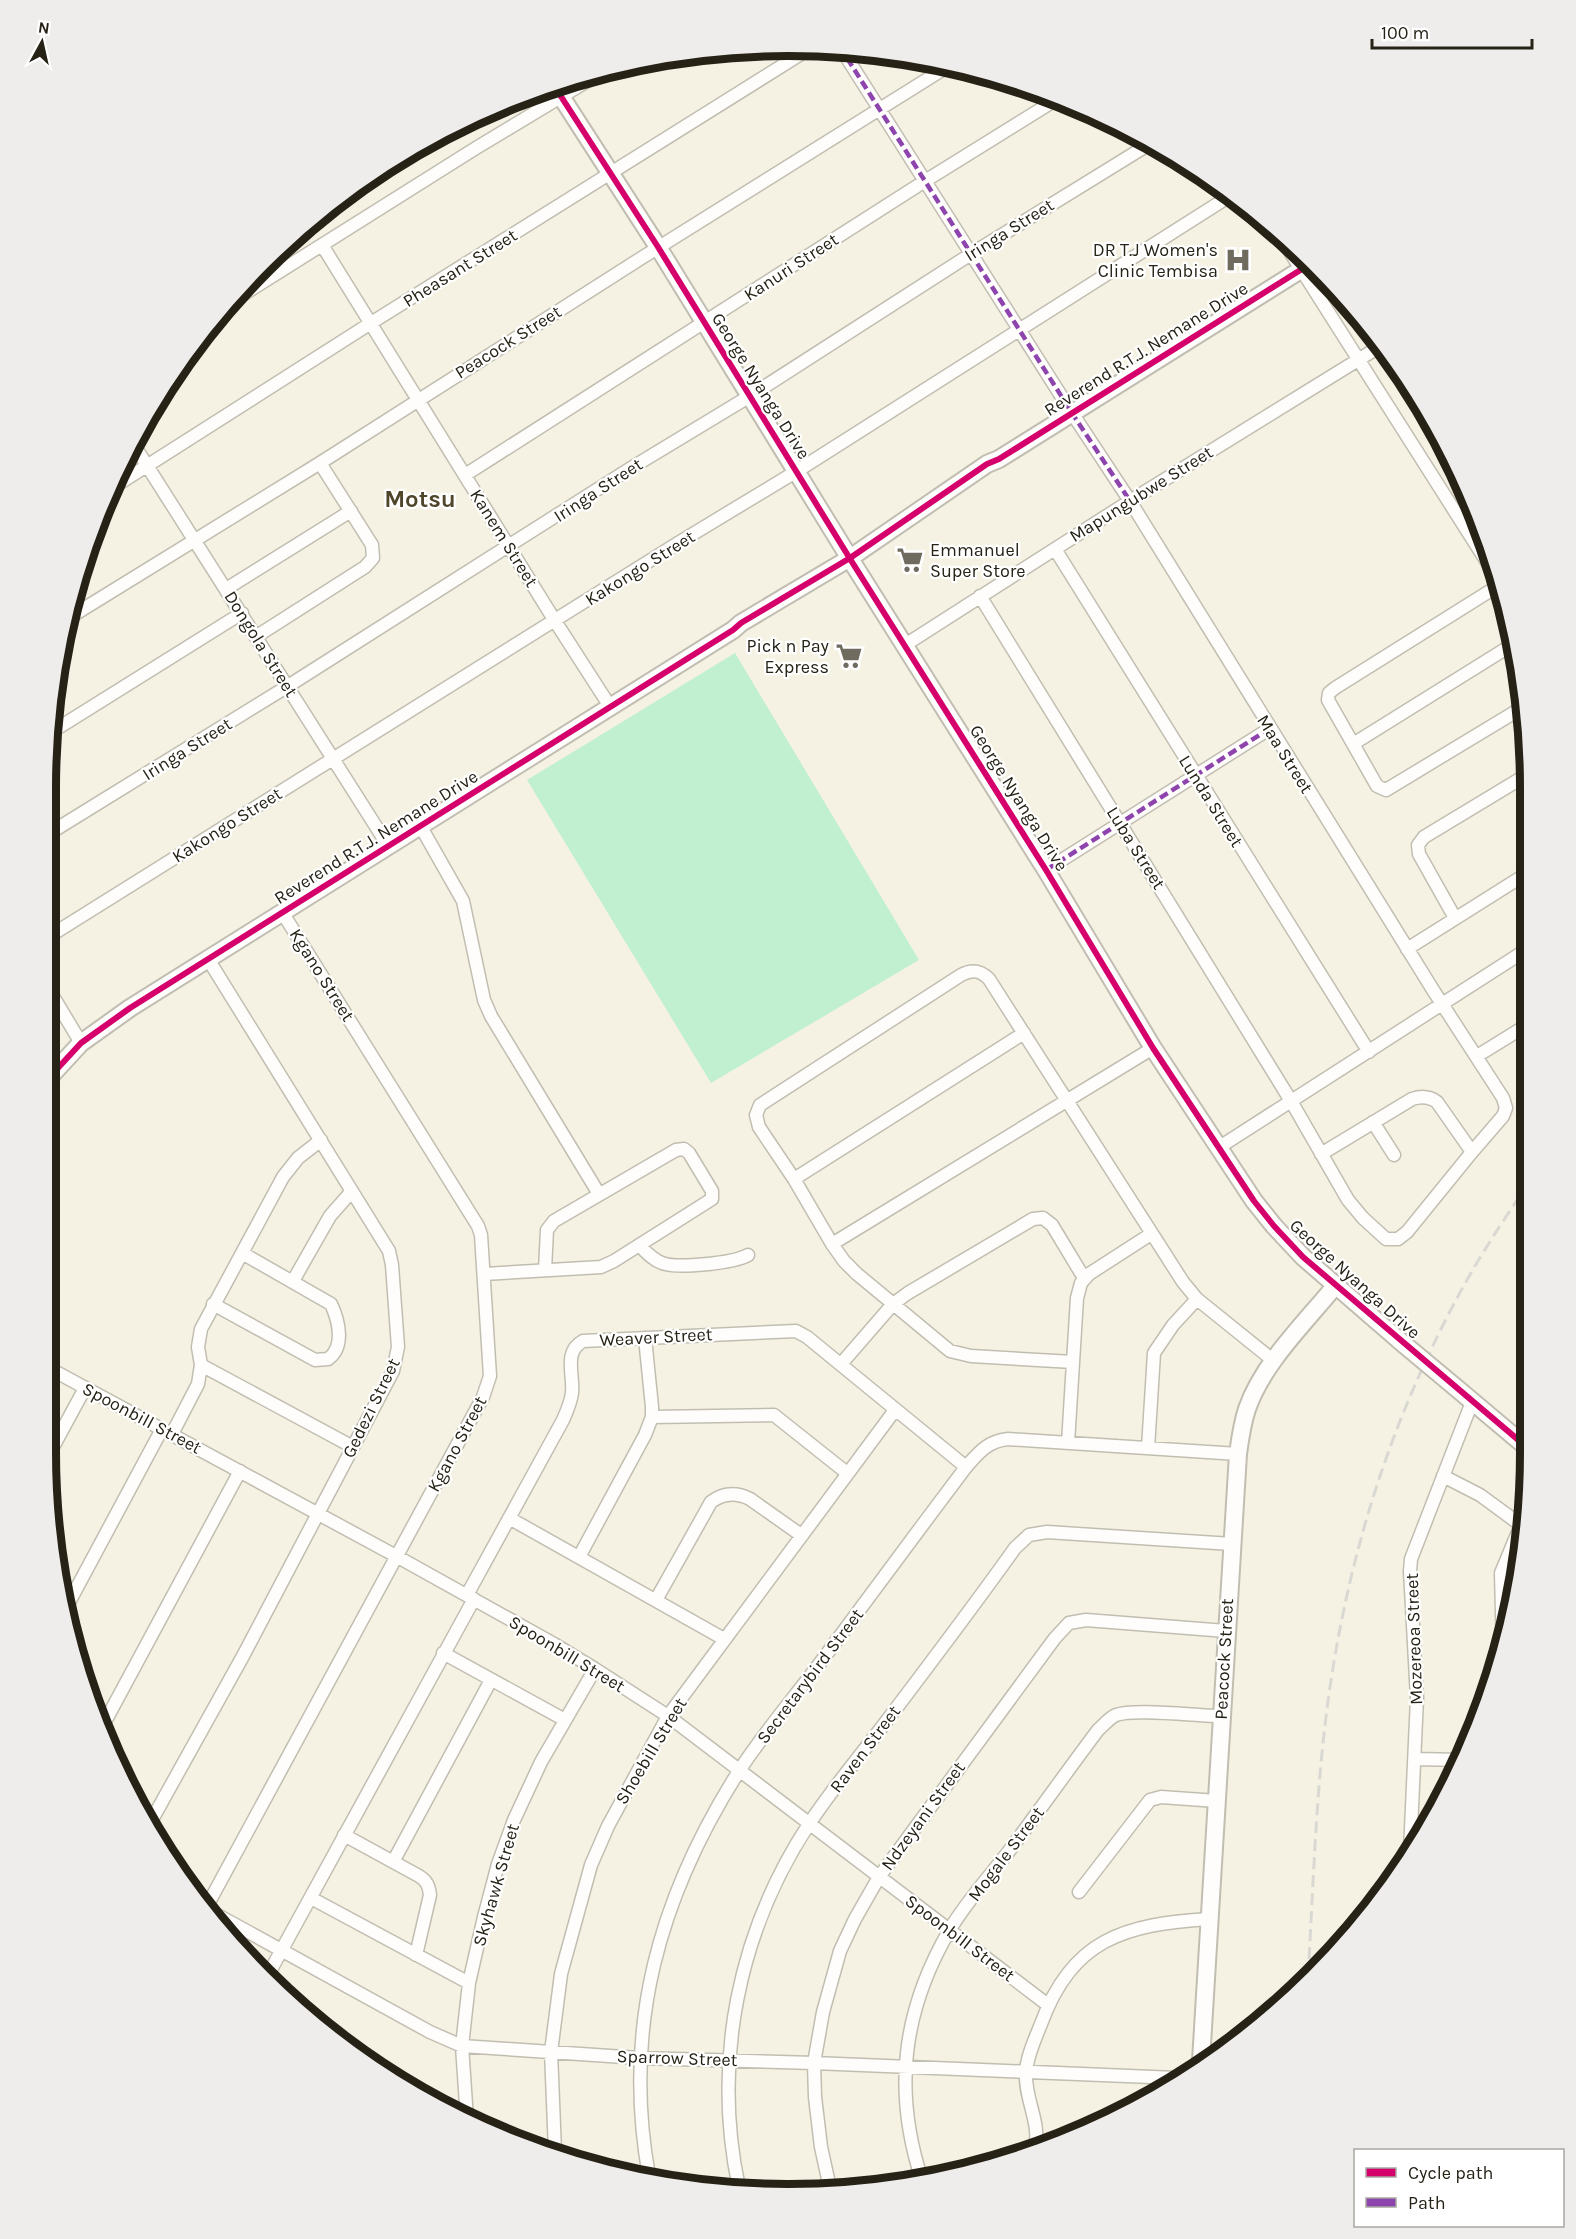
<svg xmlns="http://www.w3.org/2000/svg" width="1576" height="2239" font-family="Karla,sans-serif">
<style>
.green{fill:#c1f0d1}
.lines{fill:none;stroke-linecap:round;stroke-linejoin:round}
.street-casing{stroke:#c1beb1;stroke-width:15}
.secondary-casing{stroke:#c1beb1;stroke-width:20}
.street{stroke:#fefdfb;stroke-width:12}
.secondary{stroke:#fefdfb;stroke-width:16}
.rail{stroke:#d9d8d3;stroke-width:3;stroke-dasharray:12 6;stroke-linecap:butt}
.secondary-bridge-casing{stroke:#c1beb1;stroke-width:20;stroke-linecap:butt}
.secondary-bridge{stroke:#fefdfb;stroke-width:16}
.quiet{stroke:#8e44ad;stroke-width:4.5;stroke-dasharray:9 4.5;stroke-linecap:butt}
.cycleway-casing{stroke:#fff;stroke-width:10}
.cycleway{stroke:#d6006c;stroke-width:6}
.labels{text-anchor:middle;stroke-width:4.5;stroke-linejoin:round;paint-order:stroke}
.street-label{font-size:18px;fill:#262216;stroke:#fff}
.poi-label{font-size:18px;fill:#262216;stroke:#fff;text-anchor:end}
.district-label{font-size:24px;font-weight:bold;fill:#4f462a;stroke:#fff}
.rim{fill:none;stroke:#262216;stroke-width:8}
</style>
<rect width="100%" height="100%" fill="#f6f2e3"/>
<path class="green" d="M735,653l184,307 -208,123 -184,-303z"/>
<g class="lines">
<g class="street-casing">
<path id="street" d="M840,47l232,366 58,88 303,489 70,108 3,10 -3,8 -31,36 -65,80 -9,7h-12l-23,-21 -15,-18 -57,-99 -311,-505
M1280,236l221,348
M322,245l233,376 56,87
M228,304l248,-156 126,-76
M132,442l257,405
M465,475l460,-294 132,-82
M109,490l262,-167 441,-276
M1055,549l314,503
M1501,584l-166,104 -6,5 -1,7 49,86 9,4 139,-84
M226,589l125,-78
M67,619l253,-156 323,-206 307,-192
M257,636l108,-69 8,-9 -1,-13 -52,-82
M905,645l225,-144 249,-154
M50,733l192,-120
M1353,744l162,-101
M421,827l42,74 21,99 7,16 108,178
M45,836l243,-150 343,-218 119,-72 221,-142 180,-111
M1046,870l223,-141
M1455,918l-36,-64 -1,-9 6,-8 101,-61
M45,939l633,-396 119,-72 436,-277
M1407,949l119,-75
M45,983l36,60
M1477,1056l50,-31
M1373,1122l21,33
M321,1140l-23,18 -15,19 -82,152 -3,18 3,18 152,82
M1218,1148l308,-198
M1321,1154l91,-55c9,-3 17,-3 25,3l35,50
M794,1179l230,-146
M832,1244l321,-196
M639,1245c7,7 14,15 23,18 15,6 72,0 86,-8
M484,1274l117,-7 13,-6 98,-62v-8l-23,-38 -5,-4 -8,1 -122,71 -7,9 -2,40
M293,1281l37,-65 22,-25
M213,1304l102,56 13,-1c17,-12 11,-38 3,-55l-89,-51
M1073,1362l-102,-6 -21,-5 -93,-77 -13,-13 -12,-17 -38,-65 -35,-52 -3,-12 4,-10 201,-130c11,-6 19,-5 28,4l194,303 14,17 77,62
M841,1364l52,-60 15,-11 125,-74 10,-1 9,7 32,53
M45,1366l351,190 158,88 41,25 73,47 380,289
M652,1417l122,-2 73,58
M172,1434l26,-50 3,-19
M1068,1443l9,-145 4,-15 8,-9 62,-40
M1148,1448l6,-95 19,-28 24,-26
M46,1460l39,-72
M1443,1476l37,19 45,33
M509,1518l215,121
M579,1557l66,-122 7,-18v-10l-7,-69
M467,1595l96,-175c4,-9 8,-18 9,-27 2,-19 -9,-41 11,-52l213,-10 11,6 159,130
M656,1600l55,-98c12,-9 25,-10 39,-3l51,36
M66,1608l96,-179
M1503,1651l-2,-78 20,-48
M443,1653l122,67
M100,1731l140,-260
M1415,1759l47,1
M149,1825l94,-169 150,-285 5,-24 -6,-82 -3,-14 -181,-292
M344,1835l75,41c8,5 10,10 11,19l-14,60
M1410,1851l7,-153 -7,-127 1,-12 61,-157
M393,1862l98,-182
M1079,1892l71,-92 11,-3 56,4
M311,1898l158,85
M207,1906l276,-509 7,-21 -9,-141 -3,-9 -196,-314
M212,1912l218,120 32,14 177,12 175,5 362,15
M268,1975l206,-376
M467,2119l-5,-73 7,-63 15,-66 14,-53 16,-44 27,-58 54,-93
M1035,2148c6,-26 -11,-50 -9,-76 1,-16 9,-33 15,-48 31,-85 84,-100 168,-105
M555,2151l-4,-99 10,-78 30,-109 17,-39 60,-110 227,-306
M649,2176c-27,-148 10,-279 90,-405 24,-37 54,-72 81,-108 49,-66 97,-131 146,-196 13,-15 22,-26 42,-28l230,15
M922,2180c-29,-88 -20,-168 27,-249 16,-28 41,-55 60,-80 30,-40 59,-81 89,-121 6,-5 11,-12 18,-15 18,-7 82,1 105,1
M739,2188c-27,-126 -1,-256 70,-364 23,-35 51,-68 76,-101 44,-58 88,-116 130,-175l14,-13 18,-3 185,12
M830,2188l-9,-41 -6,-50 -1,-34 9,-51 17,-61 15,-32 24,-42 176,-239 14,-15 17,-3 140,11"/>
</g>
<g class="secondary-casing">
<path id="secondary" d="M553,84l105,163 194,315 194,308 107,178 101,153 20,25 29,31 97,84
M45,1082l36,-39 49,-35 603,-378 8,-7 109,-65 137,-94 12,-5 311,-195
M1454,1386l75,63
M1201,2061l37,-607c2,-15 4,-30 9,-45 16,-46 57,-85 88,-123"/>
</g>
<use href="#street" class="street"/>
<use href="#secondary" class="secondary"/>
<path class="rail" d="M1308,1977c6,-101 8,-203 24,-303 21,-133 61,-256 124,-374 21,-40 46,-78 72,-116"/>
<g class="secondary-bridge-casing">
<path id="secondary-bridge" d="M1400,1341l54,45"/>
</g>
<use href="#secondary-bridge" class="secondary-bridge"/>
<path class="quiet" d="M840,47l232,366 58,88
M1046,870l223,-141"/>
<g class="cycleway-casing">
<path id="cycleway" d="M553,84l105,163 194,315 194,308 107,178 101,153 20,25 29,31 226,192
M45,1082l36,-39 49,-35 603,-378 8,-7 109,-65 137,-94 12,-5 311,-195"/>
</g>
<use href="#cycleway" class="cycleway"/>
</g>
<defs>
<g id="hospital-bare" transform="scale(2.07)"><path d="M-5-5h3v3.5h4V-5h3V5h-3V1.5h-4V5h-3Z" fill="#6f6b5e" stroke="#fff" stroke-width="2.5" paint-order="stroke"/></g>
<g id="supermarket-bare" transform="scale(2.07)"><path d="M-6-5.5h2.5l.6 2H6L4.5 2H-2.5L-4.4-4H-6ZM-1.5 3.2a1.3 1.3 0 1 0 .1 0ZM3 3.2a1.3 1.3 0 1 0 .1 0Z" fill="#6f6b5e" stroke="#fff" stroke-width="2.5" paint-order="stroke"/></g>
</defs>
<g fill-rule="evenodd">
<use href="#hospital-bare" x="1238" y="260"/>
<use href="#supermarket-bare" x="910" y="560"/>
<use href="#supermarket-bare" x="849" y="656"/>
</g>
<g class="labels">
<g class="street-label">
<text transform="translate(1009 230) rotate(-32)" y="6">Iringa Street</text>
<text transform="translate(791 267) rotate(-33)" y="6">Kanuri Street</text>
<text transform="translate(460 268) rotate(-32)" y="6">Pheasant Street</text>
<text transform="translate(508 342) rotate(-32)" y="6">Peacock Street</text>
<text transform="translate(1146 349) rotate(-32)" y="6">Reverend R.T.J. Nemane Drive</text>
<text transform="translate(761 386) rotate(58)" y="6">George Nyanga Drive</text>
<text transform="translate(598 490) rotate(-33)" y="6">Iringa Street</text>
<text transform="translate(1141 494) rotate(-32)" y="6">Mapungubwe Street</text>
<text transform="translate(504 538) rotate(58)" y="6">Kanem Street</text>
<text transform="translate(640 568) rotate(-32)" y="6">Kakongo Street</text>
<text transform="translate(261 644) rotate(58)" y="6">Dongola Street</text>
<text transform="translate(187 749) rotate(-32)" y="6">Iringa Street</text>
<text transform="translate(1285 754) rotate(58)" y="6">Maa Street</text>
<text transform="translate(1019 798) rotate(58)" y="6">George Nyanga Drive</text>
<text transform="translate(1211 801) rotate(58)" y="6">Lunda Street</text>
<text transform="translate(227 825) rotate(-32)" y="6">Kakongo Street</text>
<text transform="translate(376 837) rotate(-32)" y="6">Reverend R.T.J. Nemane Drive</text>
<text transform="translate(1136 848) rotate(58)" y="6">Luba Street</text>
<text transform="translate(322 975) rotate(58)" y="6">Kgano Street</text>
<text transform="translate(1355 1279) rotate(42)" y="6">George Nyanga Drive</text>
<text transform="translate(656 1337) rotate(-3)" y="6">Weaver Street</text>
<text transform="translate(371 1408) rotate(-64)" y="6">Gedezi Street</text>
<text transform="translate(142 1418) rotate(28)" y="6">Spoonbill Street</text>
<text transform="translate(457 1444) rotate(-62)" y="6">Kgano Street</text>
<text transform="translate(1414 1639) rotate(-92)" y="6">Mozereoa Street</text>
<text transform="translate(567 1654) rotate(31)" y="6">Spoonbill Street</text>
<text transform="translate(1224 1659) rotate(-87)" y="6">Peacock Street</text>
<text transform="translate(810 1676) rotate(-53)" y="6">Secretarybird Street</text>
<text transform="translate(865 1749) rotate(-53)" y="6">Raven Street</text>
<text transform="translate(651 1751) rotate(-59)" y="6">Shoebill Street</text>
<text transform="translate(923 1816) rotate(-54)" y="6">Ndzeyani Street</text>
<text transform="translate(1006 1854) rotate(-53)" y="6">Mogale Street</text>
<text transform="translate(496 1885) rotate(-74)" y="6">Skyhawk Street</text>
<text transform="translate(960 1938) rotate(37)" y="6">Spoonbill Street</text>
<text transform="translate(677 2058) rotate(2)" y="6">Sparrow Street</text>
</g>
<g class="poi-label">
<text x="1218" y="256">DR T.J Women's<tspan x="1218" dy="21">Clinic Tembisa</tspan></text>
<text x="930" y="556" text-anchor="start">Emmanuel<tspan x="930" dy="21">Super Store</tspan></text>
<text x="829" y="652">Pick n Pay<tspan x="829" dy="21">Express</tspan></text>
</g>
<g class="district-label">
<text x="420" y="507">Motsu</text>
</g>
</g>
<path d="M0 0H1576V2239H0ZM788 56H788A732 732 0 0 1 1520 788V1452A732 732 0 0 1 788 2184H788A732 732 0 0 1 56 1452V788A732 732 0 0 1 788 56Z" fill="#eeedec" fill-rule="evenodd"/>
<path class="rim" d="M788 56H788A732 732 0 0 1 1520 788V1452A732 732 0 0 1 788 2184H788A732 732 0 0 1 56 1452V788A732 732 0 0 1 788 56Z"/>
<rect x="1354" y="2149" width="210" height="78" fill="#ffffff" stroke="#a8a7a2" stroke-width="1.5"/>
<rect x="1366" y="2168" width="30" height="9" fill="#d6006c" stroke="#a8a7a2" stroke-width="1.5"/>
<text x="1408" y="2179" font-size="18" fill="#262216">Cycle path</text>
<rect x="1366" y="2198" width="30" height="9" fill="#8e44ad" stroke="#a8a7a2" stroke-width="1.5"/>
<text x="1408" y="2209" font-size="18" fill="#262216">Path</text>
<g transform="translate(42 42) rotate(8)" stroke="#ffffff" stroke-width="4.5" paint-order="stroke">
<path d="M0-4.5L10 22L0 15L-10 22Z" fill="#262216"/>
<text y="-9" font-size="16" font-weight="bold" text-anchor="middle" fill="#262216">N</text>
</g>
<path d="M1372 39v9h160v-9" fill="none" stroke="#262216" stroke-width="3"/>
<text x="1381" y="39" font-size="18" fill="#262216" stroke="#ffffff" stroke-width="4.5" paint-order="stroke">100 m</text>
</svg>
